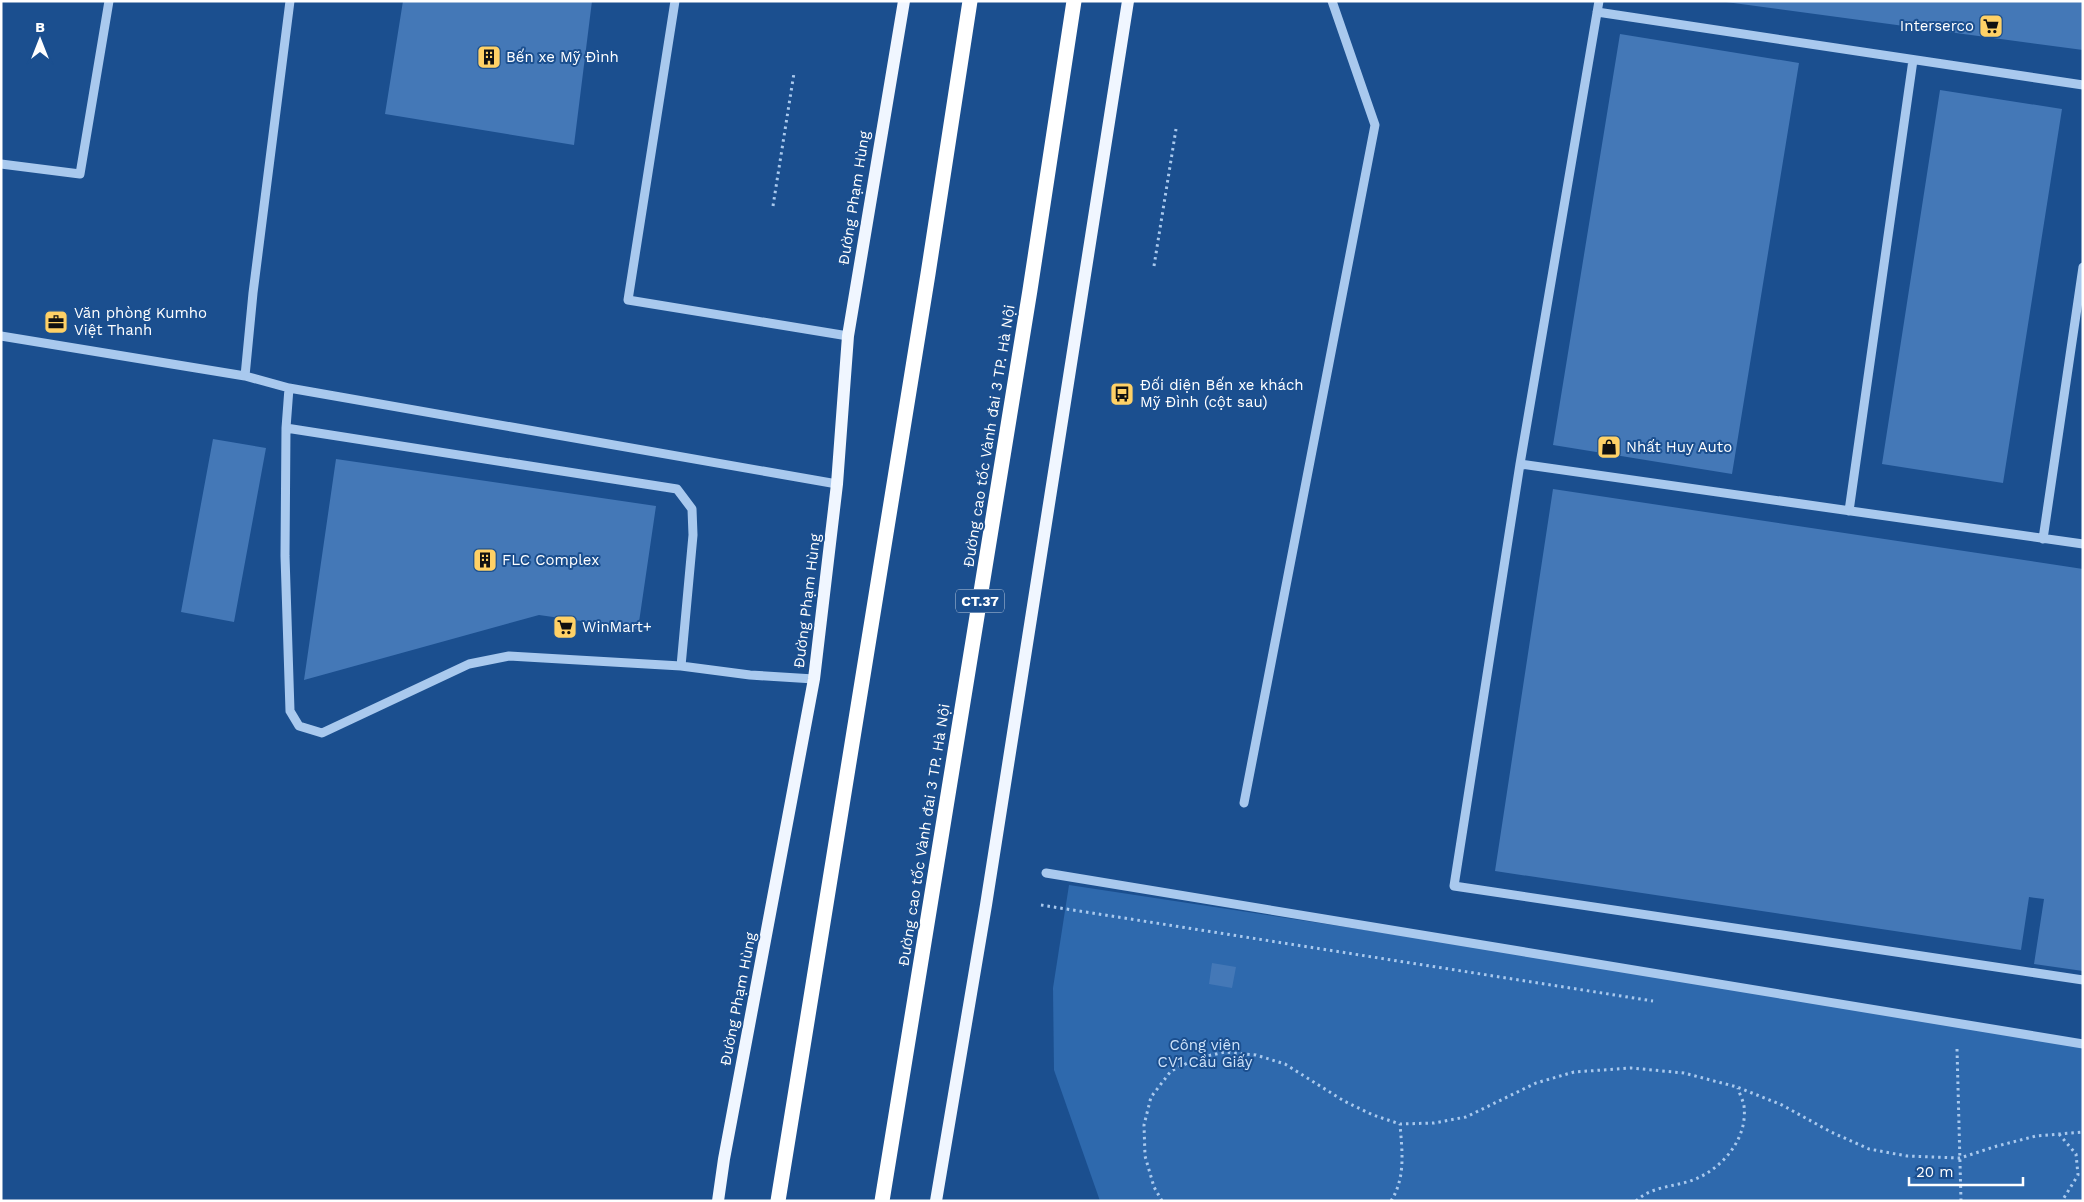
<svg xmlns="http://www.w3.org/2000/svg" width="2084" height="1202" font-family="'Work Sans',sans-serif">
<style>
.green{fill:#2e69ad}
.building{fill:#4478b7}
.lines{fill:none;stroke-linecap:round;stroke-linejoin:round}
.path{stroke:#a9c9ee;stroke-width:3;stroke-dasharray:2.5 4;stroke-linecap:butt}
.minor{stroke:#a9c9ee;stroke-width:9}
.major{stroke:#f0f6ff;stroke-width:12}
.highway-bridge{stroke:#fff;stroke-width:15}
.labels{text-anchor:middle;stroke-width:4;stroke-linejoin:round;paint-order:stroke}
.shield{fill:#1b4f8f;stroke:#bbcadd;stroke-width:1}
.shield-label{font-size:14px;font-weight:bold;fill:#fff}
.poi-label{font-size:15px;fill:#fff;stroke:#1b4f8f;text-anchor:start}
.street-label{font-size:15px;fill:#fff;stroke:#1b4f8f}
.park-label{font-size:15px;fill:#cfe3fa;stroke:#1b4f8f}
</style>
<rect width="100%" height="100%" fill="#1b4f8f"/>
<path class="green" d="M1069,885l362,55 652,107v154h-983l-46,-131 -1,-82z"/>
<path class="building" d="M403,1h189l-18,144 -189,-31z
M1726,1h357v49l-357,-48z
M1620,34l179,29 -67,411 -179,-29z
M1940,90l122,19 -59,374 -121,-19z
M213,439l53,9 -32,174 -53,-10z
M336,459l320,47 -18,123 -99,-14 -235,65z
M1553,489l530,80v402l-49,-7 10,-65 -15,-2 -8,53 -526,-79z
M1212,963l24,4 -4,21 -23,-4z"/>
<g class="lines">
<path class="path" d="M773,206l21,-133
M1154,266l22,-137
M1041,905l612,96
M1957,1049l4,152
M2059,1134l17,20 2,21 -16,26
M1162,1201l-8,-14 -9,-31 -1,-31 7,-28 20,-26 27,-13 27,-6 31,3 29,9 59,37 29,14 27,9 34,-1 32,-6 70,-34 38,-11 57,-4 53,5 53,14 45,18 49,27 38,17 38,7 53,2 37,-12 39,-10 47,-4
M1391,1201c15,-24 11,-50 9,-77
M1636,1201c16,-15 38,-14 57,-21 29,-11 55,-41 51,-74 -1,-6 -5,-13 -6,-18"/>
<path class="minor" d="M675,1l-47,299 220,36
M1599,1l-79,463 -66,422 629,94
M1597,12l486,73
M1,164l79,10 29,-173
M1,336l244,40 44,12 548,96
M245,376l8,-83 37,-292
M289,388l-3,40 -1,128 5,155 9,15 23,7 147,-69 40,-8 172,10 69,9 64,4
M286,428l391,61 15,20 1,26 -12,131
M1520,464l563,80
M1849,511l64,-451
M2043,539l40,-272
M1244,803l131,-678 -43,-124
M1046,873l1037,171"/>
<path class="major" d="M718,1201l6,-42 90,-480 23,-195 11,-148 56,-335
M936,1201l50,-296 142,-904"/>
<path class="highway-bridge" d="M778,1201l150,-927 42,-273
M882,1201l148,-911 44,-289"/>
</g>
<defs>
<g id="supermarket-square" transform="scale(1.25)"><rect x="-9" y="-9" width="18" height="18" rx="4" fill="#ffd166" stroke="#1b4f8f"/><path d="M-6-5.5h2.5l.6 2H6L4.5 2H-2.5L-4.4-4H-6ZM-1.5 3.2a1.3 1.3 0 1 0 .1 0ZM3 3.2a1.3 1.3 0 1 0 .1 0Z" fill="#111"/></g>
<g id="building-square" transform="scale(1.25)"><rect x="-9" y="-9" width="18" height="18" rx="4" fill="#ffd166" stroke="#1b4f8f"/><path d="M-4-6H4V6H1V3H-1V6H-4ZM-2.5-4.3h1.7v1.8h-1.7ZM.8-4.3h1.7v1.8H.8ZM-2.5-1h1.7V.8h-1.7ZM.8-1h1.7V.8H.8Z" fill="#111"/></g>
<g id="office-square" transform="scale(1.25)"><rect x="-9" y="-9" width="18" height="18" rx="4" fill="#ffd166" stroke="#1b4f8f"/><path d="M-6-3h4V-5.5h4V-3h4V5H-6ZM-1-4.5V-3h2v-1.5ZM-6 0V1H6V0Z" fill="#111"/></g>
<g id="bus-square" transform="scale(1.25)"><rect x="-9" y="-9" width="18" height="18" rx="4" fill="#ffd166" stroke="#1b4f8f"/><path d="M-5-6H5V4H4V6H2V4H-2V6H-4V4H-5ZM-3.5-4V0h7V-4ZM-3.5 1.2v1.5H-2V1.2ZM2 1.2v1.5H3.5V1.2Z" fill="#111"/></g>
<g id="shop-square" transform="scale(1.25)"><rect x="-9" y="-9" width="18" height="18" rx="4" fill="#ffd166" stroke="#1b4f8f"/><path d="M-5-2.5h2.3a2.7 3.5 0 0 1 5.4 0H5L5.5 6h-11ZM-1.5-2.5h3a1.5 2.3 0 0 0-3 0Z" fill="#111"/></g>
</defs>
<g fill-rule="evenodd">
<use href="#supermarket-square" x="1991" y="26"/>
<use href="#building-square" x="489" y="57"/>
<use href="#office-square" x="56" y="322"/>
<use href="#bus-square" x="1122" y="394"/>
<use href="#shop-square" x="1609" y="447"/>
<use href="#building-square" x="485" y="560"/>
<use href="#supermarket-square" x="565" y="627"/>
</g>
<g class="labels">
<rect class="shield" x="956" y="589.5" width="48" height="23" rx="4"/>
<g class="shield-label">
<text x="980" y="606">CT.37</text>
</g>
<g class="poi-label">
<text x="1974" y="31" text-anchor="end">Interserco</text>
<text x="506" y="62">Bến xe Mỹ Đình</text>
<text x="74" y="318">Văn phòng Kumho<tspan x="74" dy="17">Việt Thanh</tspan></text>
<text x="1140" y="390">Đối diện Bến xe khách<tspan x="1140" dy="17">Mỹ Đình (cột sau)</tspan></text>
<text x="1626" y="452">Nhất Huy Auto</text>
<text x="502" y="565">FLC Complex</text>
<text x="582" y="632">WinMart+</text>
</g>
<g class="street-label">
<text transform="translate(854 198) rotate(-81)" y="5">Đường Phạm Hùng</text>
<text transform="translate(989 436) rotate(-81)" y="5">Đường cao tốc Vành đai 3 TP. Hà Nội</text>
<text transform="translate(807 601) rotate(-83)" y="5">Đường Phạm Hùng</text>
<text transform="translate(924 835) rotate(-81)" y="5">Đường cao tốc Vành đai 3 TP. Hà Nội</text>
<text transform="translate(738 999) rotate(-79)" y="5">Đường Phạm Hùng</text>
</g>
<g class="park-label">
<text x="1205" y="1050">Công viên<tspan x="1205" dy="17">CV1 Cầu Giấy</tspan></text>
</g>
</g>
<rect width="2084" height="1202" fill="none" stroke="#ffffff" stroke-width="5"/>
<g transform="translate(40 40)" stroke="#1b4f8f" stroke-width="4" paint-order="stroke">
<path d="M0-4L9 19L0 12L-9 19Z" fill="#ffffff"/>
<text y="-8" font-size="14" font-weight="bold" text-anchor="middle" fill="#ffffff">B</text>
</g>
<path d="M1909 1177v8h114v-8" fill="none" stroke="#ffffff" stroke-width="2.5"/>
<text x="1916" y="1177" font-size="15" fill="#ffffff" stroke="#1b4f8f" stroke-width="4" paint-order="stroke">20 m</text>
</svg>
